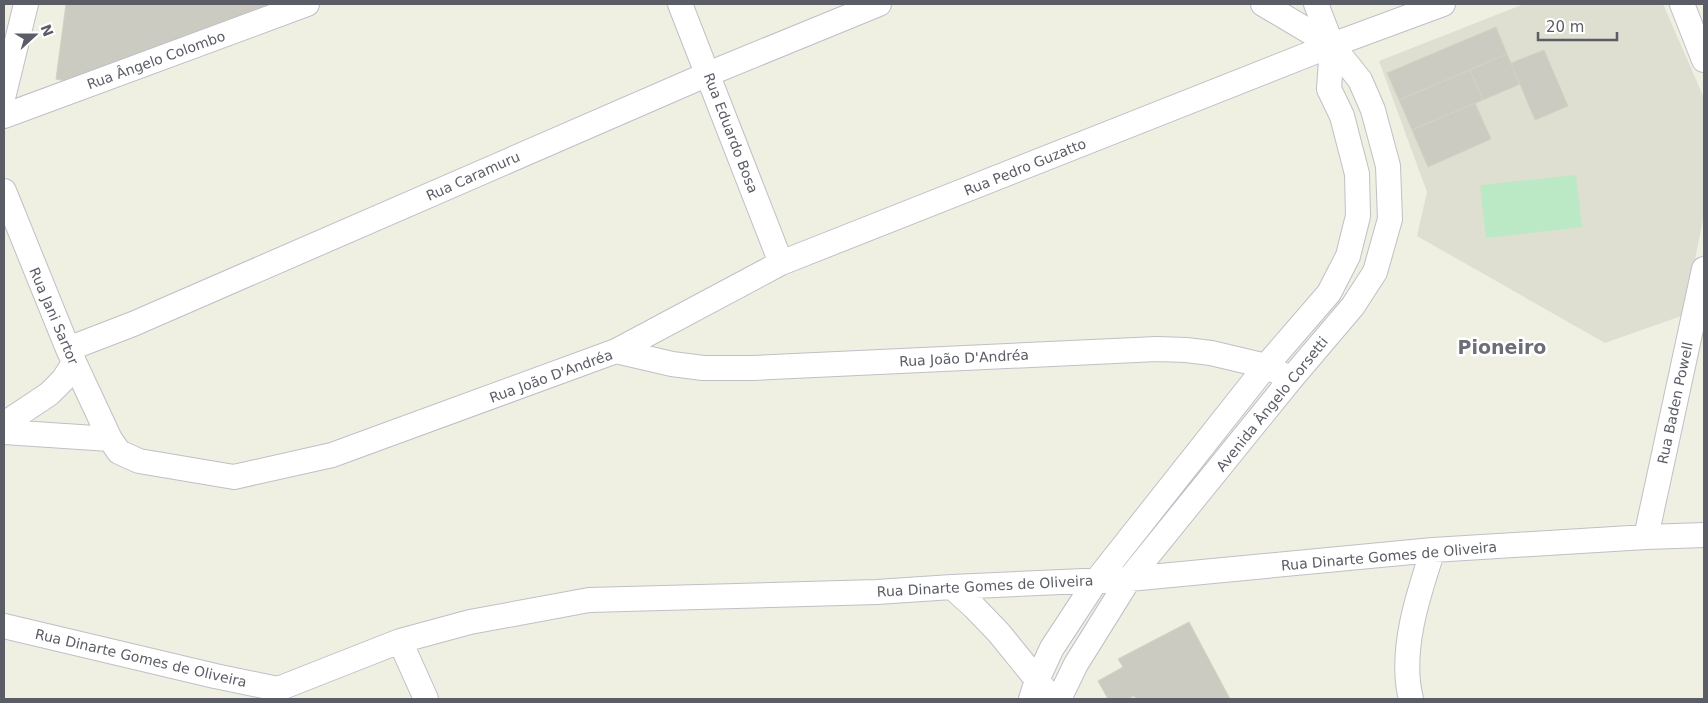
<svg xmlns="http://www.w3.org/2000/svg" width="1708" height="703" font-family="'DejaVu Sans',sans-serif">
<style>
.education{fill:#dedfd1}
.green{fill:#bce9c5}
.building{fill:#cccbc1;stroke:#d4d2c0}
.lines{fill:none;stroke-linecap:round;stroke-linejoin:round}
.street-casing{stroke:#bfc0c7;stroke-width:26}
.street{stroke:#fff;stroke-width:24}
.labels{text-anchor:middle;stroke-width:5;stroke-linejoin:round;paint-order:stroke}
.street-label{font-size:14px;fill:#5a5d65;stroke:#fff}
.district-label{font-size:19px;font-weight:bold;fill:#6b6e77;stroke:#fff}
</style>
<rect width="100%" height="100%" fill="#efefe2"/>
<path class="education" d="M1524,4h139l41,94v116l-20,101 -79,28 -188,-107 10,-44 -48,-131z"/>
<path class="green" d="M1576,175l6,52 -96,11 -6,-53z"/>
<path class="building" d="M66,4h220l-211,79 -19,-4z
M1496,27l11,27 -108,46 -12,-27z
M1544,50l24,56 -33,14 -24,-57z
M1507,54l13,30 -37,16 -13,-30z
M1470,70l13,30 -71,30 -13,-30z
M1475,103l16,36 -63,28 -16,-37z
M1189,622l41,77h-94l-2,-3 -6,3h-20l-10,-18 25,-14 -5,-8z"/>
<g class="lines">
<g class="street-casing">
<path id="street" d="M680,4l101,259
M1263,4l69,41
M1682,4l22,56
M4,94l22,-90
M4,116l303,-112
M4,191l64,158 42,90
M68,349l65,-25 575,-250 171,-70
M616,351l165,-88 551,-218 111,-41
M4,424l45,-30 14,-14 11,-17
M4,432l106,7 9,13 20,9 95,16 98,-22 284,-104 56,13 31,4h50l404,-19 29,1 25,3 55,13 25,13
M1646,537l58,-268
M952,587l22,20 25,26 47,58
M4,626l211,50 63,13 122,-48 70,-19 119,-22 288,-8 75,-5 177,-8 304,-29 213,-13 58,-2
M400,641l26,58
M1031,699l6,-19 15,-32 44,-67 170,-215 63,-73 19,-37 10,-40 -1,-42 -15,-58 -13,-27 3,-44
M1059,699l17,-35 53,-85 162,-200 62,-73 22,-34 15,-53 -2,-53 -15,-56 -13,-30 -28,-35 -16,-41
M1411,699c-12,-47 7,-104 22,-149"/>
</g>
<use href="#street" class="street"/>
</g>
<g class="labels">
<g class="street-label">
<text transform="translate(156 60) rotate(-20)" y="5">Rua Ângelo Colombo</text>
<text transform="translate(731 133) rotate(69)" y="5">Rua Eduardo Bosa</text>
<text transform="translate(1025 167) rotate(-22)" y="5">Rua Pedro Guzatto</text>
<text transform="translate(473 176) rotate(-24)" y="5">Rua Caramuru</text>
<text transform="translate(54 316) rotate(67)" y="5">Rua Jani Sartor</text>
<text transform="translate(964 358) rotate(-3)" y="5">Rua João D'Andréa</text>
<text transform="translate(551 376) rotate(-20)" y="5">Rua João D'Andréa</text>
<text transform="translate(1675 403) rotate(-78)" y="5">Rua Baden Powell</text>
<text transform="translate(1272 404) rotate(-51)" y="5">Avenida Ângelo Corsetti</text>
<text transform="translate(1389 556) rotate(-5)" y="5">Rua Dinarte Gomes de Oliveira</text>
<text transform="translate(985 586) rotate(-3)" y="5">Rua Dinarte Gomes de Oliveira</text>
<text transform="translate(141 658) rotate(13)" y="5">Rua Dinarte Gomes de Oliveira</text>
</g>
<g class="district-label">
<text x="1502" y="354">Pioneiro</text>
</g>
</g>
<rect width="1708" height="703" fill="none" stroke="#5a5d65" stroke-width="10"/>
<g transform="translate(35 35) rotate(69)" stroke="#ffffff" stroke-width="4" paint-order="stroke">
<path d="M0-4L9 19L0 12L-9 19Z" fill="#5a5d65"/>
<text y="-8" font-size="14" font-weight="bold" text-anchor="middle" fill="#5a5d65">N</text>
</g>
<path d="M1538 32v8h79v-8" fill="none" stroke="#5a5d65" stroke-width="2.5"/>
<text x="1546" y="32" font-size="15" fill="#5a5d65" stroke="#ffffff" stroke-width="4" paint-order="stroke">20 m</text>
</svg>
